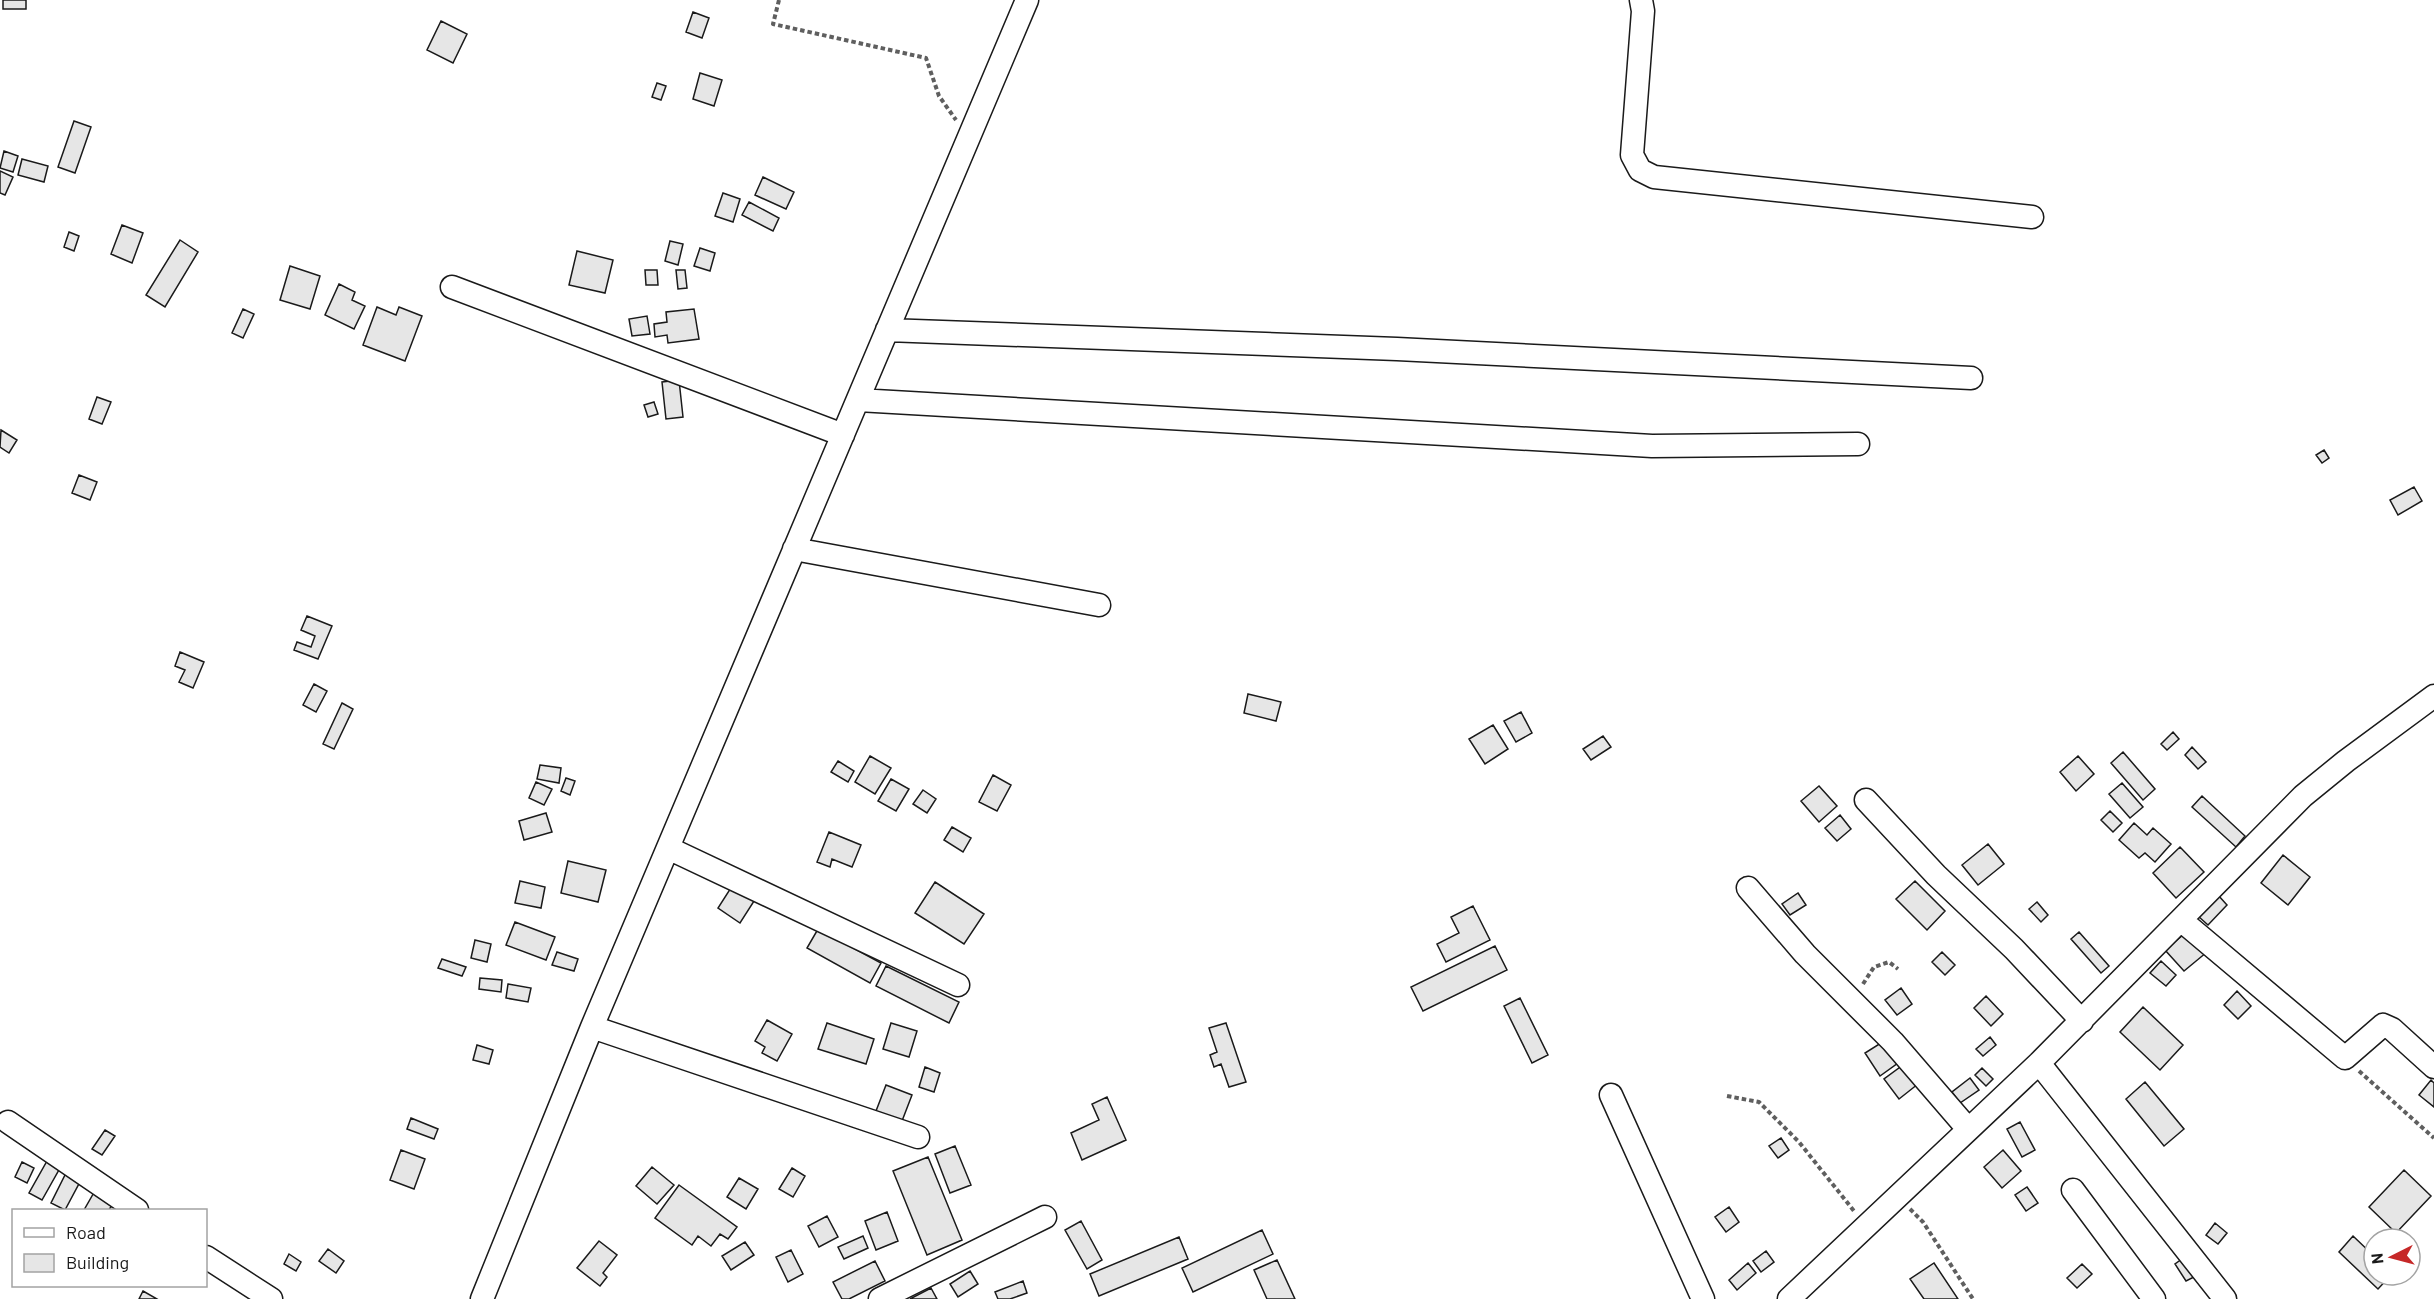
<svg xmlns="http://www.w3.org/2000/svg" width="2434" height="1299" font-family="Barlow,sans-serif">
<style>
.building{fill:#e6e6e6;stroke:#1a1a1a;stroke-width:1.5}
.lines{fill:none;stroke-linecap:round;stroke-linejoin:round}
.minor-casing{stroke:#1a1a1a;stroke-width:25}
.path{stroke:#5f5f5f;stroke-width:4;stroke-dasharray:4.5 3;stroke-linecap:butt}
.minor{stroke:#fff;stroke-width:22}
</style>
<rect width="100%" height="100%" fill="#fff"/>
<path class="building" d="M3,0h23v9h-23z
M693,12l16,6 -7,20 -16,-6z
M441,21l26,13 -14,29 -26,-13z
M700,73l22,7 -8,26 -21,-7z
M657,83l9,3 -5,14 -9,-3z
M74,121l17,6 -16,46 -17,-6z
M4,151l14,5 -5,16 -13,-4z
M22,159l26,7 -4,16 -26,-7z
M0,171l13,6 -8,18 -5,-2z
M763,177l31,15 -8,17 -31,-14z
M723,193l17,6 -7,23 -18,-6z
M749,202l30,16 -6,13 -31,-16z
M122,225l21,8 -11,30 -21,-9z
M69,232l10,4 -5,15 -10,-4z
M180,240l18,12 -33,55 -19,-12z
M670,241l13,3 -5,21 -13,-4z
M700,248l15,5 -5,18 -16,-5z
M577,251l36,9 -8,33 -36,-8z
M290,266l30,10 -10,33 -30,-9z
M645,270h12l1,15h-12z
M676,270h9l2,18 -9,1z
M339,284l16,8 -3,8 13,6 -11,23 -29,-14z
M377,307l19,8 3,-8 23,9 -17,45 -42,-16z
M243,309l11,5 -11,24 -11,-5z
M694,309l5,30 -31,4 -1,-8 -12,2 -1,-13 13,-2 -1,-10z
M647,316l3,18 -18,2 -3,-17z
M679,380l4,37 -17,2 -4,-37z
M97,397l14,5 -9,22 -13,-5z
M654,402l4,12 -10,3 -4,-12z
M1,430l16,10 -8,13 -9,-6z
M2324,450l5,8 -7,5 -6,-8z
M79,475l18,7 -7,18 -18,-7z
M2414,487l8,14 -24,14 -8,-15z
M307,616l25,10 -14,33 -24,-9 3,-8 14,5 4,-11 -14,-6z
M180,652l24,10 -11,26 -14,-6 6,-12 -10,-4z
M314,684l13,7 -11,21 -13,-7z
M1248,694l33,8 -5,19 -32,-8z
M342,703l11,6 -19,40 -11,-5z
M1521,712l11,21 -16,9 -12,-21z
M1493,725l15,24 -23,15 -16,-25z
M2173,732l6,7 -12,11 -6,-6z
M1603,736l8,11 -20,13 -8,-11z
M2192,747l14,15 -8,7 -13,-14z
M2123,752l32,37 -12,11 -32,-37z
M870,756l21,12 -16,26 -20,-12z
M2078,756l16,18 -18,17 -16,-19z
M838,761l16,10 -6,11 -17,-10z
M540,765l21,3 -2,15 -22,-4z
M993,775l18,10 -14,26 -18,-9z
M566,778l9,3 -5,14 -9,-4z
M891,779l18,10 -13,22 -18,-10z
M536,782l16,7 -8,16 -15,-7z
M2122,783l21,24 -13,11 -21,-24z
M1819,786l18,20 -18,16 -18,-21z
M923,790l13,9 -9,14 -14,-9z
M2202,796l43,40 -9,11 -44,-40z
M2110,811l12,12 -9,9 -12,-12z
M546,813l6,19 -28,8 -5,-19z
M1840,815l11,14 -14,12 -12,-13z
M2134,823l13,12 6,-7 18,16 -16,18 -10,-9 -6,5 -20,-18z
M952,827l19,11 -8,14 -19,-12z
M829,832l32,13 -9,22 -20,-8 -2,8 -13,-5z
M1988,844l16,20 -26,21 -16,-20z
M2180,847l24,25 -28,26 -23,-25z
M2283,855l27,22 -22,28 -27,-22z
M568,861l38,9 -8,32 -37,-9z
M520,881l25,6 -4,21 -26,-5z
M1915,881l30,30 -18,19 -31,-31z
M935,882l49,32 -20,30 -49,-31z
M734,883l22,15 -16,25 -22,-15z
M1798,893l8,12 -16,10 -8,-11z
M2218,895l9,10 -19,20 -10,-9z
M2037,902l11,13 -7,7 -12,-13z
M1473,906l17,34 -44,22 -9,-18 22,-11 -8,-16z
M515,922l40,15 -9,23 -40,-15z
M818,929l63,34 -11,20 -63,-35z
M2189,930l18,22 -23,19 -19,-21z
M2079,932l30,34 -8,7 -30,-34z
M475,940l16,4 -4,18 -16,-4z
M1495,946l12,24 -84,41 -12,-24z
M557,952l21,7 -4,12 -22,-6z
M1942,952l13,13 -10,10 -13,-13z
M442,959l24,8 -4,9 -24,-8z
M2161,961l15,14 -10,11 -16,-13z
M886,966l73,36 -10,21 -73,-37z
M480,978l22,2 -1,12 -22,-3z
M508,984l23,4 -3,14 -22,-4z
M1901,988l11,16 -15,11 -12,-15z
M2237,991l14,15 -13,13 -14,-14z
M1986,996l17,18 -12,12 -17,-18z
M1520,998l28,57 -16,8 -28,-57z
M2143,1007l40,38 -23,25 -40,-38z
M767,1020l25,14 -15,27 -15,-8 3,-6 -10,-6z
M827,1023l47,16 -8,25 -48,-15z
M891,1023l26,8 -8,26 -26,-8z
M1226,1023l20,59 -17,5 -8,-23 -7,3 -4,-12 7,-3 -8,-24z
M1990,1037l6,8 -13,11 -7,-7z
M1884,1041l14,22 -18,13 -15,-23z
M477,1045l16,5 -4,14 -16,-4z
M1903,1065l15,19 -19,15 -15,-20z
M925,1067l15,6 -6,19 -15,-5z
M1982,1068l11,11 -7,7 -11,-11z
M1970,1078l9,12 -19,13 -8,-11z
M2431,1080l3,3v24l-15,-12z
M2145,1082l39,47 -20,17 -38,-47z
M886,1085l26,10 -10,26 -26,-10z
M1107,1097l19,43 -44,20 -11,-27 28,-13 -7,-16z
M411,1118l27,11 -4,10 -27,-10z
M2020,1122l15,28 -13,7 -15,-28z
M105,1130l10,6 -13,19 -10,-6z
M1781,1138l8,12 -11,8 -9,-12z
M955,1146l16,39 -21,8 -15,-39z
M401,1150l24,9 -11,30 -24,-9z
M2003,1150l18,21 -19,17 -18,-21z
M928,1157l34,83 -35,15 -34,-84z
M47,1161l13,7 -18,32 -13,-7z
M22,1162l12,6 -7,15 -12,-6z
M652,1167l22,18 -17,19 -21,-18z
M792,1168l13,8 -12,21 -14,-8z
M2404,1170l27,26 -35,37 -27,-26z
M67,1171l15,7 -17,32 -14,-7z
M739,1178l19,11 -12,20 -19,-12z
M679,1185l58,42 -9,12 -8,-5 -9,12 -13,-10 -6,9 -37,-27z
M2027,1187l11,16 -12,8 -11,-16z
M96,1189l19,11 -6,10h-25z
M1729,1207l10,15 -13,10 -11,-15z
M887,1212l11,29 -22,9 -11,-29z
M827,1216l11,21 -19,10 -11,-21z
M1081,1221l21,39 -15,9 -22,-39z
M2215,1223l12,10 -9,11 -12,-9z
M1262,1230l11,24 -80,38 -11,-24z
M863,1236l5,12 -24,11 -6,-12z
M2353,1236l21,20v19h17l-13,14 -39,-37z
M1179,1237l9,22 -89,37 -9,-22z
M599,1241l18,14 -14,18 4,4 -7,9 -23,-18z
M745,1242l9,13 -23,15 -9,-14z
M328,1249l16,12 -8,12 -17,-12z
M791,1250l12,24 -15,8 -12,-25z
M1766,1251l8,11 -13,10 -8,-11z
M289,1254l12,8 -5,9 -12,-7z
M2182,1259l12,18 -8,4 -11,-17z
M1277,1260l18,39h-28l-13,-29z
M875,1261l10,20 -36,18h-7l-9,-17z
M1748,1263l8,10 -19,17 -8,-10z
M1934,1263l24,36h-34l-14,-20z
M2082,1264l10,10 -15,14 -10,-10z
M970,1271l8,13 -20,13 -8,-13z
M1023,1281l4,12 -17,6h-12l-3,-7z
M931,1288l6,11h-27z
M143,1291l14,8h-18z"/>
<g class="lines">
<g class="minor-casing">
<path id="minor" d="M1641,0l2,11 -11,144 8,15 14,7 378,40
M452,287l391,148
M887,330l510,19 574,29
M858,400l794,46 206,-2
M794,549l305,56
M1866,800l70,75 78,74 68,72
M668,848l290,137
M1748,888l57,66 88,88 75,87
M2182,921l163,137 38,-33 9,4 42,38
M592,1027l326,110
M2039,1063l186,236
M1611,1095l92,204
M8,1122l129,88
M2073,1190l81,109
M206,1257l65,42
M482,1299l110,-272 435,-1027
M880,1299l165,-82
M1789,1299l250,-236 264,-267 43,-35 88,-65"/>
</g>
<path class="path" d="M779,0l-6,24 153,34 13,38 17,24
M1863,984l11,-17 15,-5 9,7
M2359,1071l75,67
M1727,1096l32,6 40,40 55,69
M1910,1209l13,13 50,77"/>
<use href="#minor" class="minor"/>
</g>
<rect x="12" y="1209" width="195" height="78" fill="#ffffff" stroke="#a3a3a3" stroke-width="1.5"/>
<rect x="24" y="1228" width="30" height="9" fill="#ffffff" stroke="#a3a3a3" stroke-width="1.5"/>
<text x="66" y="1239" font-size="18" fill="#1a1a1a">Road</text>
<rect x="24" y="1254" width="30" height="18" fill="#e6e6e6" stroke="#a3a3a3" stroke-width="1.5"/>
<text x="66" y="1269" font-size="18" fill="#1a1a1a">Building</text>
<g transform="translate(2392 1257) rotate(264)"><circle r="28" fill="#ffffff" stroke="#a3a3a3" stroke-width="1.5"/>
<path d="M0-4.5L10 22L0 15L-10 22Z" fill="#c62828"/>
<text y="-9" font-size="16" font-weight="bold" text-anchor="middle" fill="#1a1a1a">N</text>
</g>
</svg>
